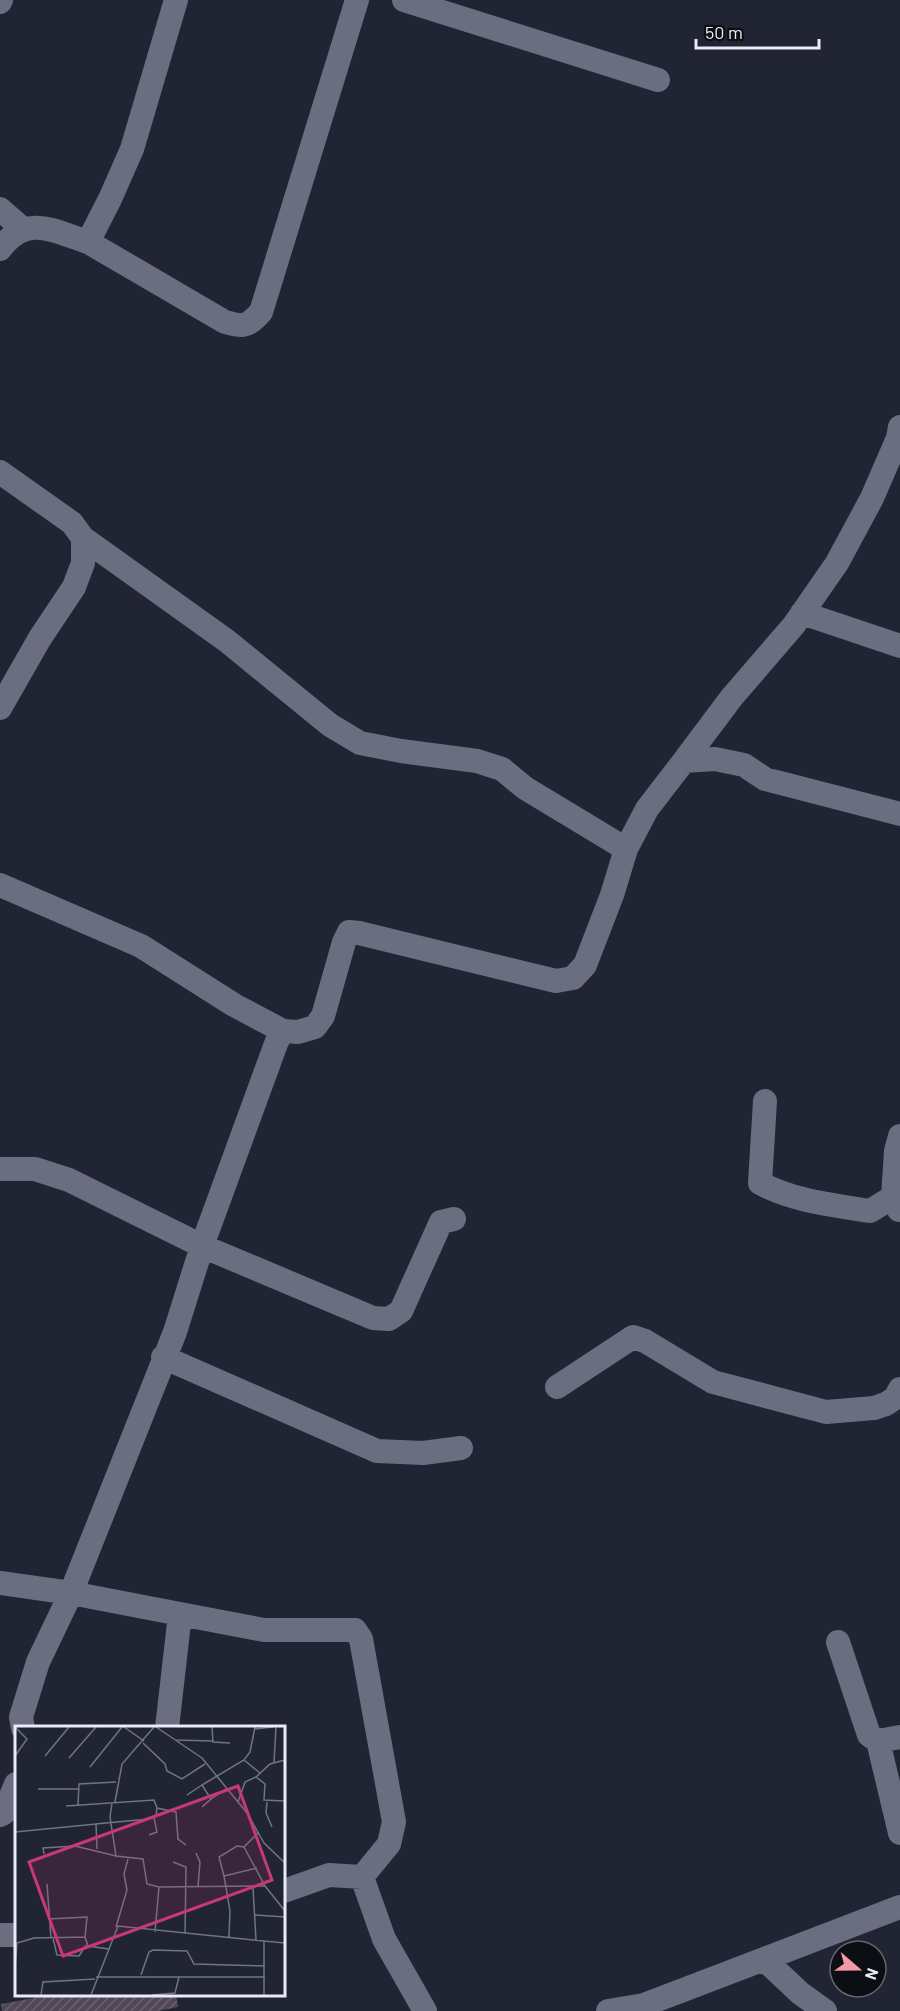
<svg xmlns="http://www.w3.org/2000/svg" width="900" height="2011" font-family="Barlow,sans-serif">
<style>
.building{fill:url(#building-hatch)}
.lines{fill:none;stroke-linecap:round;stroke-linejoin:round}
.minor{stroke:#6a6e80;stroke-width:24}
.inset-road{fill:none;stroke:#717481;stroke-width:1.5}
.view{fill:#c83872;fill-opacity:0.15;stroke:#c83872;stroke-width:3}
.inset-edge{fill:none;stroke:#e9ecf6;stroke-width:3}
</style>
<defs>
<pattern id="building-hatch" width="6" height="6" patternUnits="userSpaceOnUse" patternTransform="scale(1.5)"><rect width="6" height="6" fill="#524756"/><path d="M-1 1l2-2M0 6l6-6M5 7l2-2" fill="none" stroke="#6b626f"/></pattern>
</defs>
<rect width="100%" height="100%" fill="#212433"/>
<path class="building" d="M43,1995h133l2,12 -20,4h-156l-1,-7 43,-8z"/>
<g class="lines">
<path class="minor" d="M404,0l254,80
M0,2l1,-2
M0,209l23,20
M88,242l137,80c19,5 22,5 36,-10l96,-312
M0,249c27,-36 53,-18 88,-7l22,-43 22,-50 44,-149
M0,472l72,51 11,15v25l-9,24 -34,51 -40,70
M83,538l144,103 103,84 30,18 41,8 76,10 25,8 23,19 101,61
M802,613l98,33
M684,761l48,-64 62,-72 43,-62 35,-65 26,-60 2,-11
M0,885l141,61 93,59 49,26 15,1 17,-5 8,-11 21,-74 5,-10 10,1 197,48 17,-3 12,-13 27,-70 14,-46 21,-40 37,-48 31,-2 29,6 21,14 135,35
M765,1101l-5,82c33,18 73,22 110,28l23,-14
M0,1169h35l34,11 133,66 171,72 16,1 12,-8 40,-89 13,-3
M899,1210l-6,-13 3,-46 4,-15
M163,1357l214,94 46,2 38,-5
M557,1387l76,-50 12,4 68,41 113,30 48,-4 12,-4 9,-6 5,-9
M0,1583l71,10 109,21 -13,114
M180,1614l84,16h91l6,9 33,183 -5,22 -27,33
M838,1642l31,93 9,6 22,-4
M23,1728l-2,-11 17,-55 33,-69 104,-261 27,-86 75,-205 6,-10
M878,1741l22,92
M0,1815l4,-2 12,-29
M284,1891l45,-16 33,2 22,62 41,72
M0,1935h16
M765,1960l35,33 25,18
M608,2011l36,-6 256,-98"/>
</g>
<g transform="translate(15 1726)">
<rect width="270" height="270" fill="#212433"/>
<path class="inset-road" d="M0,1l12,12 -12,17M109,1l20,14M141,1l46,31 45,55 17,30 21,20M197,1l1,15 17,1M240,3l18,-2M160,14l38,1M128,17l22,21 2,7 15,8 23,-15M30,30l24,-29M54,32l27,-31M229,34l16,13M259,36l2,-35M75,41l32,-40M241,51l9,7 -1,16 21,1M23,63h40M172,69l15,-10M196,73l15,-10M100,76l7,-38 32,-37M223,76l7,-20 11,-5 14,-13 15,-4M252,76l-1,11 6,14M97,77l-2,14 6,39 27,3 4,25 12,3 106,-1 -21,-39 15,-15M63,79l1,-21 37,-2M51,80l88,-6 3,8 19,4 2,27 8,6M187,81l9,-8 -9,-14 42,-25 6,-8 5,-25M0,106l81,-8M134,109l8,-3 -3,-14M82,123l-1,-25 53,-5 7,-3 1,-8M181,127l4,9 -2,25M29,128l-1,-6 32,-2 41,10M158,136l13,5 -1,67M209,150l-5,-19 18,-11 7,1M32,158l4,54M250,160l20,25M238,162l3,52M240,189l30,2M33,193l39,-2 -2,20M101,201l11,-37 -3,-16 4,-15M140,206l4,-45M214,211l1,-26 -6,-35 33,-8M38,212l4,17 22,1 7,-11M0,242l2,-25 17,-5 51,-1 3,9 21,3M126,249l8,-23 4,-2 34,1 7,13 71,2M81,251h169M26,269l2,-13 52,-3M76,269l27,-69 146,15M137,269l23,-2 4,-16M249,269v-54l21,2"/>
<path class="view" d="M223,60l34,94 -209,76 -34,-94z"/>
<rect width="270" height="270" class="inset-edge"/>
</g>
<g transform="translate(858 1969) rotate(110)"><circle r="28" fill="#0c0e14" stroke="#64676e" stroke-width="1.5"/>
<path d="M0-4.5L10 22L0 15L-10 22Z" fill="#f49aa4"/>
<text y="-9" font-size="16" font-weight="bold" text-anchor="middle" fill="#e9ecf6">N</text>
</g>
<path d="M696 39v9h123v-9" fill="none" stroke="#e9ecf6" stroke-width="3"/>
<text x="705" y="39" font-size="18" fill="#e9ecf6" stroke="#0c0e14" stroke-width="4.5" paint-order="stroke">50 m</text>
</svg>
